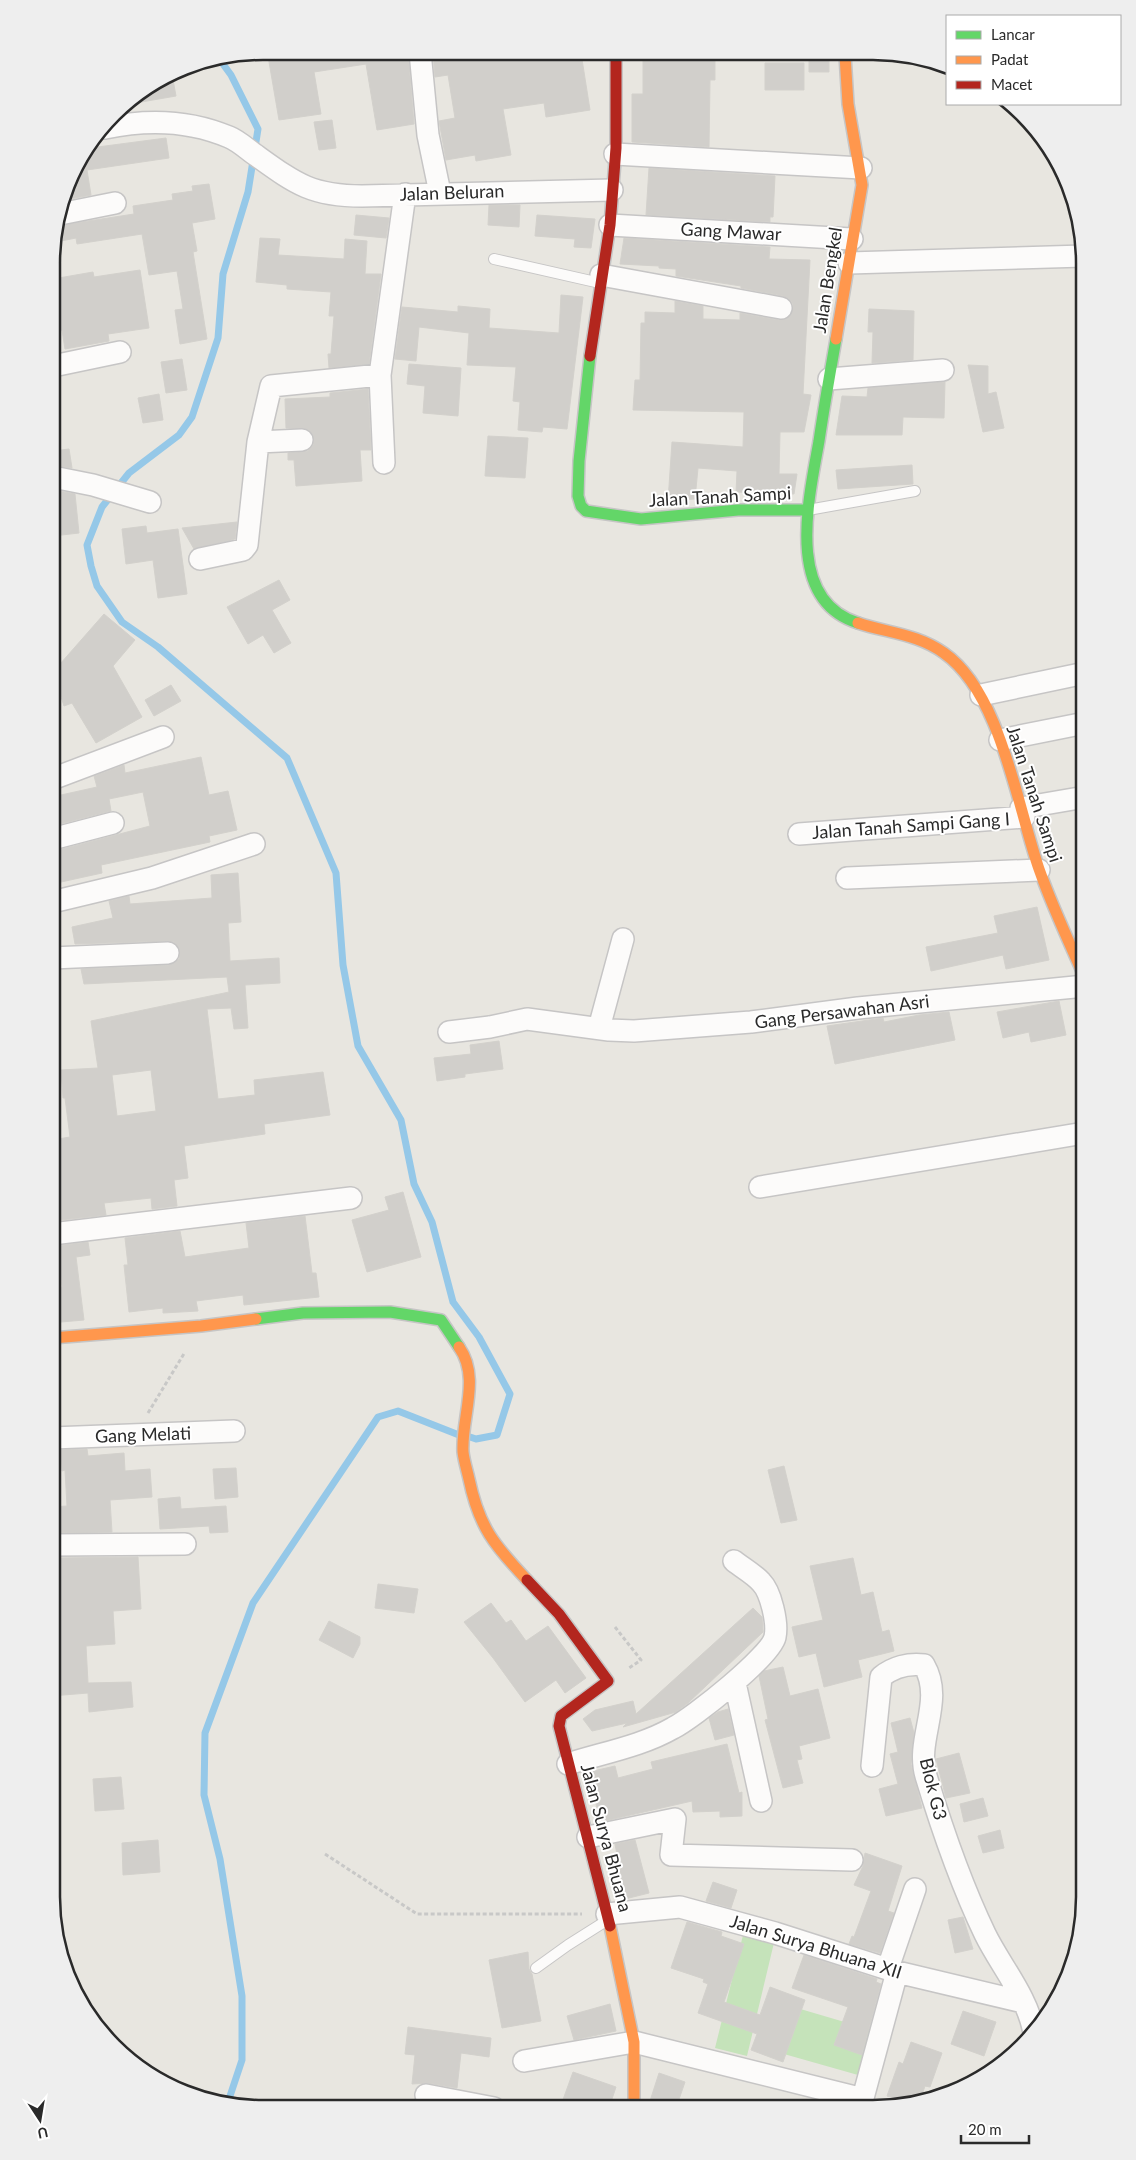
<svg xmlns="http://www.w3.org/2000/svg" width="1136" height="2160" font-family="Lato,sans-serif">
<style>
.green{fill:#c5e3ba}
.lines{fill:none;stroke-linecap:round;stroke-linejoin:round}
.stream{stroke:#95c8e8;stroke-width:7}
.building{fill:#d1cfcb;stroke:#d3d1cc;fill-rule:evenodd}
.lane-casing{stroke:#c6c5c5;stroke-width:12}
.street-casing{stroke:#c6c5c5;stroke-width:24}
.fast-casing{stroke:#c6c5c5;stroke-width:14}
.slow-casing{stroke:#c6c5c5;stroke-width:14}
.jam-casing{stroke:#c6c5c5;stroke-width:14}
.path{stroke:#c8c8c7;stroke-width:3;stroke-dasharray:4 2.5;stroke-linecap:butt}
.lane{stroke:#fcfbfa;stroke-width:10}
.street{stroke:#fcfbfa;stroke-width:21}
.fast{stroke:#63d668;stroke-width:11}
.slow{stroke:#ff974d;stroke-width:11}
.jam{stroke:#b3261e;stroke-width:11}
.labels{text-anchor:middle;stroke-width:4;stroke-linejoin:round;paint-order:stroke}
.street-label{font-size:18px;fill:#2a2a2a;stroke:#fff}
.rim{fill:none;stroke:#2a2a2a;stroke-width:2.5}
</style>
<rect width="100%" height="100%" fill="#e8e6e0"/>
<path class="green" d="M747,1919l31,7 -31,130 -32,-8z
M797,2008l78,23 -17,44 -74,-21z"/>
<g class="lines">
<path class="stream" d="M220,60l11,15 27,54 -10,63 -25,82 -5,64 -26,79 -13,18 -50,38 -27,34 -15,38 4,21 6,20 25,36 36,25 129,111 49,115 7,92 15,81 43,74 13,64 18,38 21,80 26,35 31,57 -13,41 -21,4 -6,-2
M227,2105l15,-45v-64l-22,-137 -16,-64 1,-62 48,-130 125,-186 20,-6 61,24"/>
</g>
<path class="building" d="M296,51l112,1 6,72 -37,6 -11,-66 -52,8 7,42 -42,6 -11,-64z
M433,52l148,1 9,57 -44,7 -2,-14 -41,6 8,46 -35,6 -1,-6 -29,5 -7,-39 16,-3 -7,-43 -13,2z
M643,54h72v26h-5l-1,67 -77,-5v-48h11z
M809,55h20v17h-20z
M765,63h39v27h-39z
M172,74l4,22 -52,9 -1,-1z
M332,120l4,28 -17,2 -5,-28z
M166,138l3,20 -82,12 4,25 -27,5 9,-31 17,-21z
M649,168l126,8 -2,41h-3v5l-124,-7z
M209,184l6,35 -23,4 5,28 -4,1 14,87 -27,5 -5,-34 8,-1 -6,-38 -28,4 -7,-41 -65,10 -1,-6 -20,4v-16l78,-12 -1,-8 40,-6 -1,-6 21,-3 -1,-5z
M489,205h31l-1,22 -31,-2z
M356,215l33,3 -3,20 -32,-3z
M537,215l58,4 -4,29 -17,-1 1,-8 -40,-3z
M260,238l20,1 -2,16 66,4 1,-20 22,2 -2,33h16l-12,90 -40,4 -1,-14h3l3,-38h-5l2,-24 -44,-3v-4l-31,-3z
M624,238l146,9 -1,12 41,1 -7,134 8,1 -7,37h-24l-1,42h18l-3,20 -58,-2 1,-21 -39,-3 -3,31 -27,2 4,-59 71,5 1,-35 -111,-2 2,-30h5l1,-57h4v-11l30,1v-12l28,5v13l37,1v-7l39,7 11,-4 3,-12 -4,-5 -6,-3 -42,-8v-2l-65,-10v-7l-17,-1v-2l-39,-2z
M140,270l9,58 -41,6 1,7 -44,8 -3,-19 -9,1v-52l40,-7 1,5z
M561,295l22,2 -16,132 -24,-2 -1,5 -24,-2 2,-28 -7,-1 3,-34 -49,-2 2,-32 -50,-6 -3,34 -21,-2 7,-52 56,5v-6l32,3 -1,19 70,5z
M869,309l45,2 -1,49 -41,3 1,-31h-5z
M182,359l5,31 -21,3 -5,-31z
M409,364l52,4 -3,48 -35,-3 2,-27 -18,-2z
M968,365l20,1v28l8,-2 8,36 -21,4z
M945,382l-1,36 -41,-1 -1,18h-66l6,-39 25,1 1,-9z
M368,389l3,61h-11l2,31 -66,5 -2,-26h-6v-7l20,-2 5,-6 1,-6 -7,-10 -21,-1 -1,-29 45,-2v-4z
M159,394l4,26 -20,3 -5,-25z
M488,436l40,2 -3,40 -40,-2z
M69,449l3,19 -19,-3v-14z
M912,465l1,19 -75,5 -2,-19z
M53,490l22,4 4,39 -26,3z
M237,522l-2,17 -41,10 -12,-21z
M146,526l1,7 31,-4 9,65 -29,4 -5,-38 -27,4 -4,-35z
M279,580l11,20 -18,10 19,33 -17,10 -11,-18 -15,9 -21,-37z
M104,614l31,26 -22,26 29,51 -46,26 -24,-40 -8,3 -11,-34z
M171,685l10,16 -27,15 -9,-16z
M201,757l8,38 19,-4 9,39 -28,6 1,6 -109,23 1,8 -41,9 -6,-31 95,-25 -7,-34 -34,7 2,12 -59,15v-29l45,-10 -3,-11 30,-11 1,8z
M238,873l3,49 -13,1 2,38 49,-3 1,25 -35,2 3,43 -14,1 -3,-21 -24,1 11,90 37,-4 -1,-15 69,-8 7,43 -66,9 1,10 -81,12 4,32 -14,2 3,26 -25,3 -1,-11 -47,5 2,12 -54,6v-81l18,-3 -5,-39h-2l-2,-28 37,-2 -7,-47 138,-29 -2,-15 -143,7 -3,-15 88,-4 10,-6 1,-7 -6,-10 -7,-1 -92,3 -3,-17 41,-9 -4,-17 20,-5 1,8 82,-6 -1,-23zM151,1070l5,41 -39,5 -5,-41z
M1037,907l12,53 -43,9 -3,-14 -72,16 -5,-24 72,-14 -4,-17z
M1059,1001l7,34 -35,7 -2,-10 -26,6 -6,-26z
M949,1012l6,28 -120,24 -8,-38 56,-8 1,4 35,-7z
M499,1041l4,28 -38,5v3l-28,4 -3,-23 37,-4 -1,-9z
M403,1192l18,65 -54,15 -15,-52 37,-10 -4,-13z
M305,1216l7,57h4l3,24 -75,8 -1,-10 -47,6 2,10 -35,2v-5l-34,4 -5,-47h4l-3,-27 55,-7 5,26 64,-9 -3,-25z
M88,1242l2,13 -14,2 8,63 -23,2 -4,-35h5l-5,-41z
M87,1449l1,7 36,-3 1,18 25,-2 2,28 -42,3 2,32 -60,1v-26l15,-1 -2,-36 -3,1 -1,-21z
M784,1466l13,54 -16,3 -13,-53z
M236,1468l2,29 -23,2 -2,-30z
M180,1497l1,12 45,-3 2,26 -18,1 -1,-7 -49,3 -2,-30z
M52,1558l86,-1 3,52 -28,2 2,33 -29,2 2,37 43,-1 2,25 -44,5 -1,-19 -37,3z
M853,1558l8,37 12,-3 9,40 7,-2 5,21 -36,9 4,17 -38,10 -8,-34 -17,4 -7,-30 31,-7 -13,-54z
M378,1584l40,5 -4,24 -39,-5z
M491,1603l15,20 5,-3 15,21 22,-15 38,52 -21,15 -9,-13 -31,22 -32,-44 -29,-36z
M753,1608l9,9 1,15 -75,71 -12,9 -53,15 4,-4 -35,8 -9,-12 12,-9 38,-9 3,13z
M329,1621l31,16v7l-7,14 -34,-18z
M783,1667l7,29 28,-7 12,49 -31,8 3,13 -5,1 6,23 -20,5 -18,-68 3,-1 -9,-43 5,-5z
M728,1709l6,26 -19,5 -6,-22 9,-6z
M910,1718l4,15 -3,31 11,44 -36,8 -7,-27 19,-5 -8,-30 8,-2 -7,-29z
M727,1744l12,49 3,-1v24l-22,1v-6l-27,1 -1,-11 -92,21 -11,-50 26,-6 3,12 35,-9 -2,-7z
M959,1753l11,40 -24,5 -10,-39z
M121,1777l3,32 -29,2 -2,-32z
M983,1798l5,18 -24,6 -4,-18z
M1000,1830l4,18 -21,5 -5,-17z
M158,1840l2,32 -37,3 -1,-32z
M635,1840l14,53 -24,6 -10,-55z
M865,1853l37,13 -14,45 6,2 -14,40 -31,-9 3,-8 2,1 17,-46 -17,-6 9,-19z
M713,1882l24,8 -6,18 -25,-7z
M963,1917l10,32 -18,4 -7,-33z
M687,1922l35,10 -1,4 23,8 -20,58 36,13 10,-28 35,13 -22,62 -32,-12 6,-16 -59,-21 10,-29 -5,-2 1,-3 -33,-11z
M528,1952l1,17 3,5 9,47 -39,7 -13,-68z
M804,1955l73,24 -1,3 5,2 -19,71 -28,-10 14,-38 -56,-19z
M610,2004l6,27 -42,9 -7,-24z
M963,2011l33,11 -12,34 -33,-12z
M408,2027l83,11 -2,19 -28,-4 -4,35 -29,-5 -16,1 3,-29 -10,-1z
M911,2042l31,11 -12,34 -5,-1 -5,15 -13,2 -20,-7 12,-34 4,2z
M573,2072l43,15 -7,21h-49z
M659,2073l26,9 -9,26 -26,-7z"/>
<g class="lines">
<g class="lane-casing">
<path id="lane" d="M494,259l106,24
M808,510l107,-19
M536,1968l32,-23 38,-24"/>
</g>
<g class="street-casing">
<path id="street" d="M420,52l8,83 12,58
M105,128c42,-9 84,-8 124,9 10,4 19,13 28,19 39,28 55,40 105,40l250,-6
M615,154l246,14
M60,214l55,-11
M610,225l242,14
M849,263l235,-7
M601,275l180,33
M53,366l67,-14
M829,379l114,-9
M258,442l44,-2
M384,463l-4,-88 25,-181
M53,477l40,8 57,17
M200,559l43,-9 4,-5 11,-103 13,-56 109,-11
M981,695l104,-22
M1000,740l85,-17
M52,779l111,-42
M1021,808l64,-11
M799,834l225,-17
M52,839l61,-16
M847,878l192,-8
M52,902l100,-24 102,-34
M52,958l116,-5
M599,1028l24,-89
M449,1032l41,-5 37,-8 82,11 25,1 117,-9 107,-14 227,-22
M760,1187l324,-54
M52,1234l299,-36
M52,1438l182,-7
M52,1545l133,-1
M735,1683l26,118
M568,1764c34,-11 74,-18 105,-36 20,-10 98,-72 102,-91 3,-14 -4,-45 -14,-55 -7,-8 -18,-14 -27,-21
M872,1766l9,-89c12,-10 28,-14 43,-12 21,36 -9,74 2,111 16,53 35,108 59,158 15,31 43,63 49,99
M588,1837l87,-18 -4,36 181,5
M607,1914l73,-7 95,26 122,39 126,30
M888,1968l27,-79
M524,2061l110,-19 229,57
M426,2095l68,13
M860,2109l37,-137"/>
</g>
<g class="fast-casing">
<path id="fast" d="M836,339c-6,34 -12,68 -17,102 -10,57 -35,159 39,182
M590,356l-11,105 -1,35 3,10 5,5 55,8 97,-9h69
M256,1319l47,-6 87,-1 51,8 18,27"/>
</g>
<g class="slow-casing">
<path id="slow" d="M836,339l26,-154 -14,-81 -3,-49
M858,623c30,10 60,11 86,30 57,40 73,153 95,216 13,37 30,73 46,109
M52,1338l149,-12 55,-7
M459,1347c22,31 2,71 4,105 1,9 4,18 6,27 10,48 25,66 58,101
M610,1926l24,116v66"/>
</g>
<g class="jam-casing">
<path id="jam" d="M590,356l20,-131 6,-77v-95
M527,1580l32,34 49,67 -47,35 -2,10 51,200"/>
</g>
<path class="path" d="M148,1413l37,-61
M615,1627l26,33 -12,8
M325,1854l92,60h165"/>
<use href="#lane" class="lane"/>
<use href="#street" class="street"/>
<use href="#fast" class="fast"/>
<use href="#slow" class="slow"/>
<use href="#jam" class="jam"/>
</g>
<g class="labels">
<g class="street-label">
<text transform="translate(452 193) rotate(-2)" y="6">Jalan Beluran</text>
<text transform="translate(731 232) rotate(3)" y="6">Gang Mawar</text>
<text transform="translate(828 280) rotate(-81)" y="6">Jalan Bengkel</text>
<text transform="translate(720 497) rotate(-3)" y="6">Jalan Tanah Sampi</text>
<text transform="translate(1034 794) rotate(72)" y="6">Jalan Tanah Sampi</text>
<text transform="translate(911 826) rotate(-4)" y="6">Jalan Tanah Sampi Gang I</text>
<text transform="translate(842 1012) rotate(-7)" y="6">Gang Persawahan Asri</text>
<text transform="translate(143 1435) rotate(-2)" y="6">Gang Melati</text>
<text transform="translate(933 1789) rotate(76)" y="6">Blok G3</text>
<text transform="translate(606 1838) rotate(75)" y="6">Jalan Surya Bhuana</text>
<text transform="translate(816 1947) rotate(17)" y="6">Jalan Surya Bhuana XII</text>
</g>
</g>
<path d="M0 0H1136V2160H0ZM263 60H873A203 203 0 0 1 1076 263V1897A203 203 0 0 1 873 2100H263A203 203 0 0 1 60 1897V263A203 203 0 0 1 263 60Z" fill="#eee" fill-rule="evenodd"/>
<path class="rim" d="M263 60H873A203 203 0 0 1 1076 263V1897A203 203 0 0 1 873 2100H263A203 203 0 0 1 60 1897V263A203 203 0 0 1 263 60Z"/>
<rect x="946" y="15" width="175" height="90" fill="#ffffff" stroke="#aaaaaa"/>
<rect x="956" y="31" width="25" height="8" fill="#63d668" stroke="#aaaaaa"/>
<text x="991" y="40" font-size="15" fill="#2a2a2a">Lancar</text>
<rect x="956" y="56" width="25" height="8" fill="#ff974d" stroke="#aaaaaa"/>
<text x="991" y="65" font-size="15" fill="#2a2a2a">Padat</text>
<rect x="956" y="81" width="25" height="8" fill="#b3261e" stroke="#aaaaaa"/>
<text x="991" y="90" font-size="15" fill="#2a2a2a">Macet</text>
<g transform="translate(40 2120) rotate(168)" stroke="#ffffff" stroke-width="4" paint-order="stroke">
<path d="M0-4L9 19L0 12L-9 19Z" fill="#2a2a2a"/>
<text y="-8" font-size="14" font-weight="bold" text-anchor="middle" fill="#2a2a2a">U</text>
</g>
<path d="M961 2135v8h68v-8" fill="none" stroke="#2a2a2a" stroke-width="2.5"/>
<text x="968" y="2135" font-size="15" fill="#2a2a2a" stroke="#ffffff" stroke-width="4" paint-order="stroke">20 m</text>
</svg>
